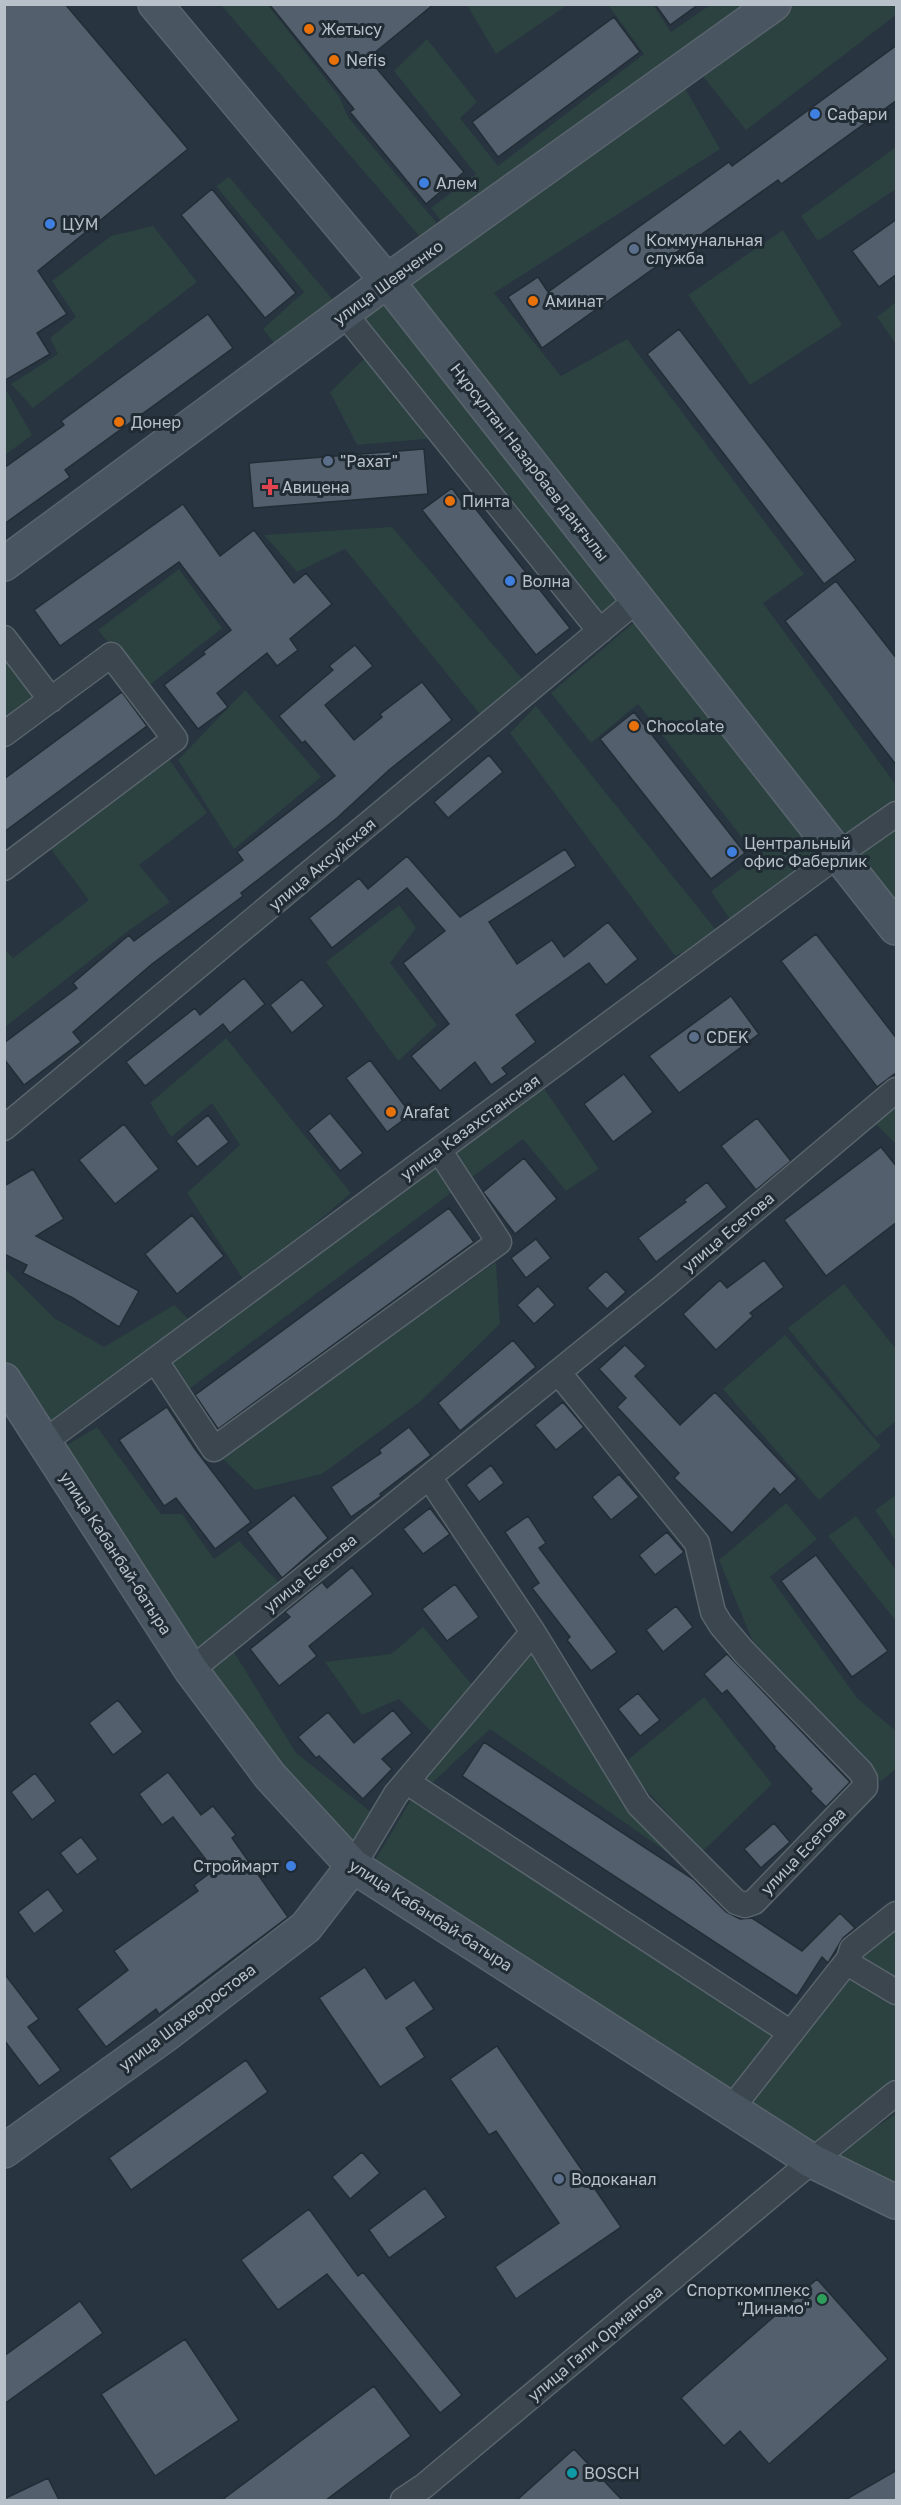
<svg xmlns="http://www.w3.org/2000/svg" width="901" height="2505" font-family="'Golos Text',sans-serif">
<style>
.green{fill:#2b4241}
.building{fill:#535f6c;stroke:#222d36;stroke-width:1.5}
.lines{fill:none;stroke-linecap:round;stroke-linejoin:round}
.street-casing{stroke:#59646c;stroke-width:27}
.secondary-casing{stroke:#59646c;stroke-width:36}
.street{stroke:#3c464f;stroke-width:24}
.secondary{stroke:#4a5562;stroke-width:33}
.food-dot{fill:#e8710a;stroke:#202b34;stroke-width:2}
.shop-dot{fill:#3f7fe0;stroke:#202b34;stroke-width:2}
.service-dot{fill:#5c6f8a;stroke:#202b34;stroke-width:2}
.health-dot{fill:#e0444e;stroke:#202b34;stroke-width:2}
.leisure-dot{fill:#2e9e5b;stroke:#202b34;stroke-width:2}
.culture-dot{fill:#0f9aa8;stroke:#202b34;stroke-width:2}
.labels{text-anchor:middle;stroke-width:6;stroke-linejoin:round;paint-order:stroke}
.poi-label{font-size:16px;fill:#b8c1c9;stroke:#202b34;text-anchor:start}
.street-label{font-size:16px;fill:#b8c1c9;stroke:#202b34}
</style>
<rect width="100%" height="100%" fill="#28343f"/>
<path class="green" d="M221,5h47l71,91 9,21 97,116 -17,13z
M467,5h100l-71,49z
M608,5h45l18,27 39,-27h50l-314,222 -15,-19 45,-34 -82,-103 33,-32 50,63 -17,16 38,48 146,-112z
M795,5h101v10l-150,115 -45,-56z
M682,83l38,66 -226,144 67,83 66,-37 177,235 -41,29 133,182v19l-56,37 -433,-557z
M896,147v42l-78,52 -17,-25z
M229,177l110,130 -60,42 -16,-20 41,-37 -88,-106z
M153,226l44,56 -164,126 -22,-24 47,-30 -8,-16 26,-21 -24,-36 59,-45z
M783,230l59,95 -92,60 -62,-90z
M391,299l238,296 -30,25 -239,-299z
M896,302v42l-19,-27z
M369,354l66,84 -78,7 -27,-53z
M7,391l25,44 -27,20 -1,-62z
M392,527l133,155 -42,36 -138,-169 -48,23 -33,-37z
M179,569l43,59 -76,60 -48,-58z
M638,619l186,232 -91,73 -22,-33 46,-34 -119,-153 -47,39 -40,-50z
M4,644l40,54 -40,28z
M245,690l76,87 -87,72 -56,-89z
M536,706l184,229 -45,21 -165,-223z
M169,759l38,54 -68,52 31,37 -42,29 -123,96v-77l8,8 76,-58 -39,-52z
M896,827v76l-39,-51z
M399,905l17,23 -26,35 47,62 -39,36 -72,-99z
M226,1038l125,155 -105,91 -59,-91 53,-48 -28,-42 -41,34 -21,-34z
M543,1087l56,82 -33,22 -43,-52 -338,253 -14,-30z
M896,1101v43l-23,-23z
M496,1262l4,62 -79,77 -99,73 -67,16 -35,-34z
M4,1268l50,50 50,29 70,-42 19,19 -146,107 -42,-68z
M844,1284l52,65v72l-20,16 -88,-109z
M785,1335l96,111 -62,54 -96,-111z
M97,1427l64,87h21l32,45 25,-18 40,42 -86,72 -131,-207z
M896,1495v46l-21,-31z
M786,1503l31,36 -47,38 87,121 39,33v38l-15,12 -127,-137 -35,-84z
M856,1516l40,54v51l-68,-85z
M423,1627l51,60 -42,45 -33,-33 -37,16 -37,-53 66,-8z
M532,1642l158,226 -200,-139 -59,55 -12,-9z
M234,1652l62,101 75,59 -19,42 -152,-183z
M704,1697l68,87 -70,68 -79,-88z
M414,1795l383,249 50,-72 49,30v78l-83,64 -441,-279z
M896,1930v49l-35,-21z
M896,2114v75l-68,-31z"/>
<path class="building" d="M4,4h61l123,145 -150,122 29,43 -30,19 13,21 -46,27z
M269,4h165l-66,54 96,114 -38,32 -76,-92 4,-3z
M655,4h44l-29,21z
M614,17l26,35 -142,105 -26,-35z
M897,45v55l-116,84 -3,-4 -236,168 -34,-51 30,-20 10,15 181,-130 3,4z
M212,189l84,104 -31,25 -84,-103z
M897,219v55l-18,13 -27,-36z
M208,314l25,34 -168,122 5,7 -66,47v-56l60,-43 -3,-4z
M679,329l177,231 -32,24 -177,-230z
M424,449l4,45 -175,14 -4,-45z
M452,488l10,14 5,-4 103,130 -34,27 -114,-145z
M183,504l37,52 34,-26 40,53 12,-10 26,31 -42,35 8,11 -21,16 -10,-13 -50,40 11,14 -30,22 -34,-44 41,-31 -2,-2 28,-22 -52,-68 -119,84 -26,-36z
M836,581l61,78v107l-112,-145z
M355,645l18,21 -48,39 29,35 28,-23 -2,-3 42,-32 30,38 -63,50 -52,48 -96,75 2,3 -91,68 -79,68 8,10 -57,43 -20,-26v-16l73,-55 -4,-5 56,-48 5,6 109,-81 -6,-8 98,-76 -30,-35 -3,2 -23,-27 54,-46 -4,-4z
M122,692l25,34 -143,106v-53z
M634,712l111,141 -34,26 -111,-140z
M489,755l14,17 -55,46 -14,-16z
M565,849l11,17 -87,56 28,42 35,-24 12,17 44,-35 30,37 -32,26 -17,-22 -73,52 20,27 -34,26 5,6 -16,11 -16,-23 -35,29 -29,-35 38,-32 -46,-61 42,-32 -38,-43 -75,60 -23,-30 50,-40 9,11 39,-33 53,61z
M816,934l81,105v33l-20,15 -96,-126z
M244,978l21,26 -35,29 -7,-9 -78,62 -19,-24 69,-54 5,7z
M302,979l22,27 -32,27 -22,-28z
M731,996l28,38 -80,59 -30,-37z
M370,1060l41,54 -24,18 -41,-54z
M624,1074l29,38 -40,30 -29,-38z
M330,1113l33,40 -23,18 -32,-40z
M208,1115l21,27 -32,25 -21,-26z
M757,1118l34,43 -35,29 -35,-44z
M124,1124l35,45 -44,35 -36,-44z
M881,1147l16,20v55l-71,54 -42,-56z
M524,1158l33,41 -42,35 -32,-42z
M33,1169l31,50 -28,17 103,55 -20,36 -46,-29 -50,-25 4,-8 -23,-11v-68z
M707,1182l20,25 -71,55 -18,-24 48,-36 -2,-2z
M449,1208l25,34 -256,187 -23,-34z
M192,1215l32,41 -47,38 -32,-40z
M536,1239l15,19 -25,20 -15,-20z
M764,1260l20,27 -34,26 3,3 -37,34 -33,-36 37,-34 7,8z
M606,1271l20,21 -19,17 -20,-21z
M538,1286l17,19 -21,19 -17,-19z
M513,1340l23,27 -76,64 -22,-28z
M625,1345l21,21 -11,10 45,49 35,-33 82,87 -17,16 -6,-7 -42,45 -58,-55 5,-5 -62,-66 9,-9 -27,-29z
M563,1402l21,25 -28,23 -21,-25z
M167,1407l28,42 56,73 -36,27 -39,-51 -12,8 -45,-66z
M409,1427l22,28 -51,39 1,2 -30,21 -20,-30 50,-34 -2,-3z
M491,1465l13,18 -25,19 -13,-17z
M619,1474l20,23 -28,23 -19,-23z
M294,1495l34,43 -46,40 -35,-46z
M430,1508l20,26 -27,20 -20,-25z
M528,1516l18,27 -7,5 78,104 -26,19 -24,-31 3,-3 -38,-49 7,-5 -34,-51z
M667,1532l17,20 -29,23 -16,-20z
M816,1555l72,96 -36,26 -71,-96z
M352,1567l21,27 -64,52 8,10 -38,30 -29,-37 40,-32 -5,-5 37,-30 5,6z
M455,1584l24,33 -32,24 -25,-32z
M676,1606l17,21 -30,25 -17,-22z
M727,1654l123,128 -24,25 -16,-16 2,-2 -38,-41 1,-1 -48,-57 -5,4 -18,-20z
M638,1693l22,27 -20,16 -22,-27z
M118,1700l25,32 -30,23 -24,-32z
M393,1710l19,23 -30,26 10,10 -29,30 -44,-43 -3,2 -18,-21 30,-25 26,31z
M484,1742l209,137 33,33 14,7 12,-1 50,33 38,-38 15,15 -12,10 -15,25 -6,-6 -25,39 -335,-220z
M168,1772l33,43 12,-9 23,29 -4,3 56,79 -129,97 -3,-5 -50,38 -29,-38 51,-39 -14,-19 84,-60 -4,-6 20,-15 -41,-53 -11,8 -23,-31z
M35,1773l21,28 -24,19 -21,-28z
M774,1823l16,19 -29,26 -17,-19z
M81,1837l17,22 -21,16 -17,-22z
M48,1889l16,22 -30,23 -16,-22z
M365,1967l21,32 28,-19 20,29 -28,19 19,29 -45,30 -61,-89z
M4,1973l35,46 -11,8 33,43 -22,16 -35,-46z
M497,2046l124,181 -105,72 -21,-32 64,-44 -63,-92 -7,4 -39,-56z
M246,2060l22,32 -137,98 -22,-32z
M362,2152l18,21 -30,26 -18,-22z
M425,2188l21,29 -57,41 -20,-28z
M309,2209l49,67 5,-4 99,123 -22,18 -113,-139 -49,36 -37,-50z
M817,2279l71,80 -119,105 -29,-33 -16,15 -43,-48z
M80,2301l23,32 -99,71v-48z
M185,2339l54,81 -84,56 -54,-82z
M374,2386l37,50 -85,64h-104z
M574,2449l48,51h-105z
M897,2470v30h-52z
M48,2478l11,22h-55v-1z"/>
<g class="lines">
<g class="street-casing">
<path id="street" d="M344,313l256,318
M4,638l47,62
M4,734l107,-79 64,84 -171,129
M4,1128l634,-529
M155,1360l59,89 285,-207 -60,-92
M44,1442l795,-588 57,-40
M429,1477l104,155 106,173 97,97 9,3 9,-3 111,-115v-8l-4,-7 -117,-120 -23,-27 -8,-13 -16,-69 -139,-171
M191,1670l472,-383 233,-197
M407,1782l384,251
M353,1866l43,-72 137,-162
M896,1914l-44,35 -3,10 5,8 42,25
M731,2109l118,-150
M403,2500l21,-14 388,-325 84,-68"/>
</g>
<g class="secondary-casing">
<path id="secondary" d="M155,4l232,277 509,647
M4,564l383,-283 387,-277
M4,1380l187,290 79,106 83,90 459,295 84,41
M4,2151l160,-115 142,-109 47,-61"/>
</g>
<use href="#street" class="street"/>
<use href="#secondary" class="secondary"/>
</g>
<g class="food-dot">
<circle cx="309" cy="29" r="6"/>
<circle cx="334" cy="60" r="6"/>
<circle cx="533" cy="301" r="6"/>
<circle cx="119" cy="422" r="6"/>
<circle cx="450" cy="501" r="6"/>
<circle cx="634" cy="726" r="6"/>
<circle cx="391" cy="1112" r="6"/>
</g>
<g class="shop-dot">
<circle cx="815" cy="114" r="6"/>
<circle cx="424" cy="183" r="6"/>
<circle cx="50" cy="224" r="6"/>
<circle cx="510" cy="581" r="6"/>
<circle cx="732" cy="852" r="6"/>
<circle cx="291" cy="1866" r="6"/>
</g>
<g class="service-dot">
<circle cx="634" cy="249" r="6"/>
<circle cx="328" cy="461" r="6"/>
<circle cx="694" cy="1037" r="6"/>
<circle cx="559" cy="2179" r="6"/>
</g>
<path class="health-dot" d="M267 478h6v6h6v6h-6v6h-6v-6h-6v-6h6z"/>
<circle class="leisure-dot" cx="822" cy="2299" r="6"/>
<circle class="culture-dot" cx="572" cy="2473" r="6"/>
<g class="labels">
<g class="poi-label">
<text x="321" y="35">Жетысу</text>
<text x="346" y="66">Nefis</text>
<text x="827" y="120">Сафари</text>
<text x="436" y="189">Алем</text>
<text x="62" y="230">ЦУМ</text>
<text x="646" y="246">Коммунальная<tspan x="646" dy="18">служба</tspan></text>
<text x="545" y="307">Аминат</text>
<text x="131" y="428">Донер</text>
<text x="340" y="467">"Рахат"</text>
<text x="282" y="493">Авицена</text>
<text x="462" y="507">Пинта</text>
<text x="522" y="587">Волна</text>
<text x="646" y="732">Chocolate</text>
<text x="744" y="849">Центральный<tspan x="744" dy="18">офис Фаберлик</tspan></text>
<text x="706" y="1043">CDEK</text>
<text x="403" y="1118">Arafat</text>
<text x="279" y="1872" text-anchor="end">Строймарт</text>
<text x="571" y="2185">Водоканал</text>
<text x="810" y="2296" text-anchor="end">Спорткомплекс<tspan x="810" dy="18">"Динамо"</tspan></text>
<text x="584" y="2479">BOSCH</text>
</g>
<g class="street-label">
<text transform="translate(388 282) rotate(-36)" y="6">улица Шевченко</text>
<text transform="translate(530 462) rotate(52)" y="6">Нұрсұлтан Назарбаев даңғылы</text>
<text transform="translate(322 864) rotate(-40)" y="6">улица Аксуйская</text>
<text transform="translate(470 1127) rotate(-36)" y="6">улица Казахстанская</text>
<text transform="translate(728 1232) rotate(-40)" y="6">улица Есетова</text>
<text transform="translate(116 1553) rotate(57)" y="6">улица Кабанбай-батыра</text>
<text transform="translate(310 1573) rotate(-39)" y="6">улица Есетова</text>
<text transform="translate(803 1851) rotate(-46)" y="6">улица Есетова</text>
<text transform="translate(431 1915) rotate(33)" y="6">улица Кабанбай-батыра</text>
<text transform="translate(187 2017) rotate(-37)" y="6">улица Шахворостова</text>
<text transform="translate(595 2343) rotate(-40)" y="6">улица Гали Орманова</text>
</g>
</g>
<rect width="901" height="2505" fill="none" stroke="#b8c1c9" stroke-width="12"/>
</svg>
